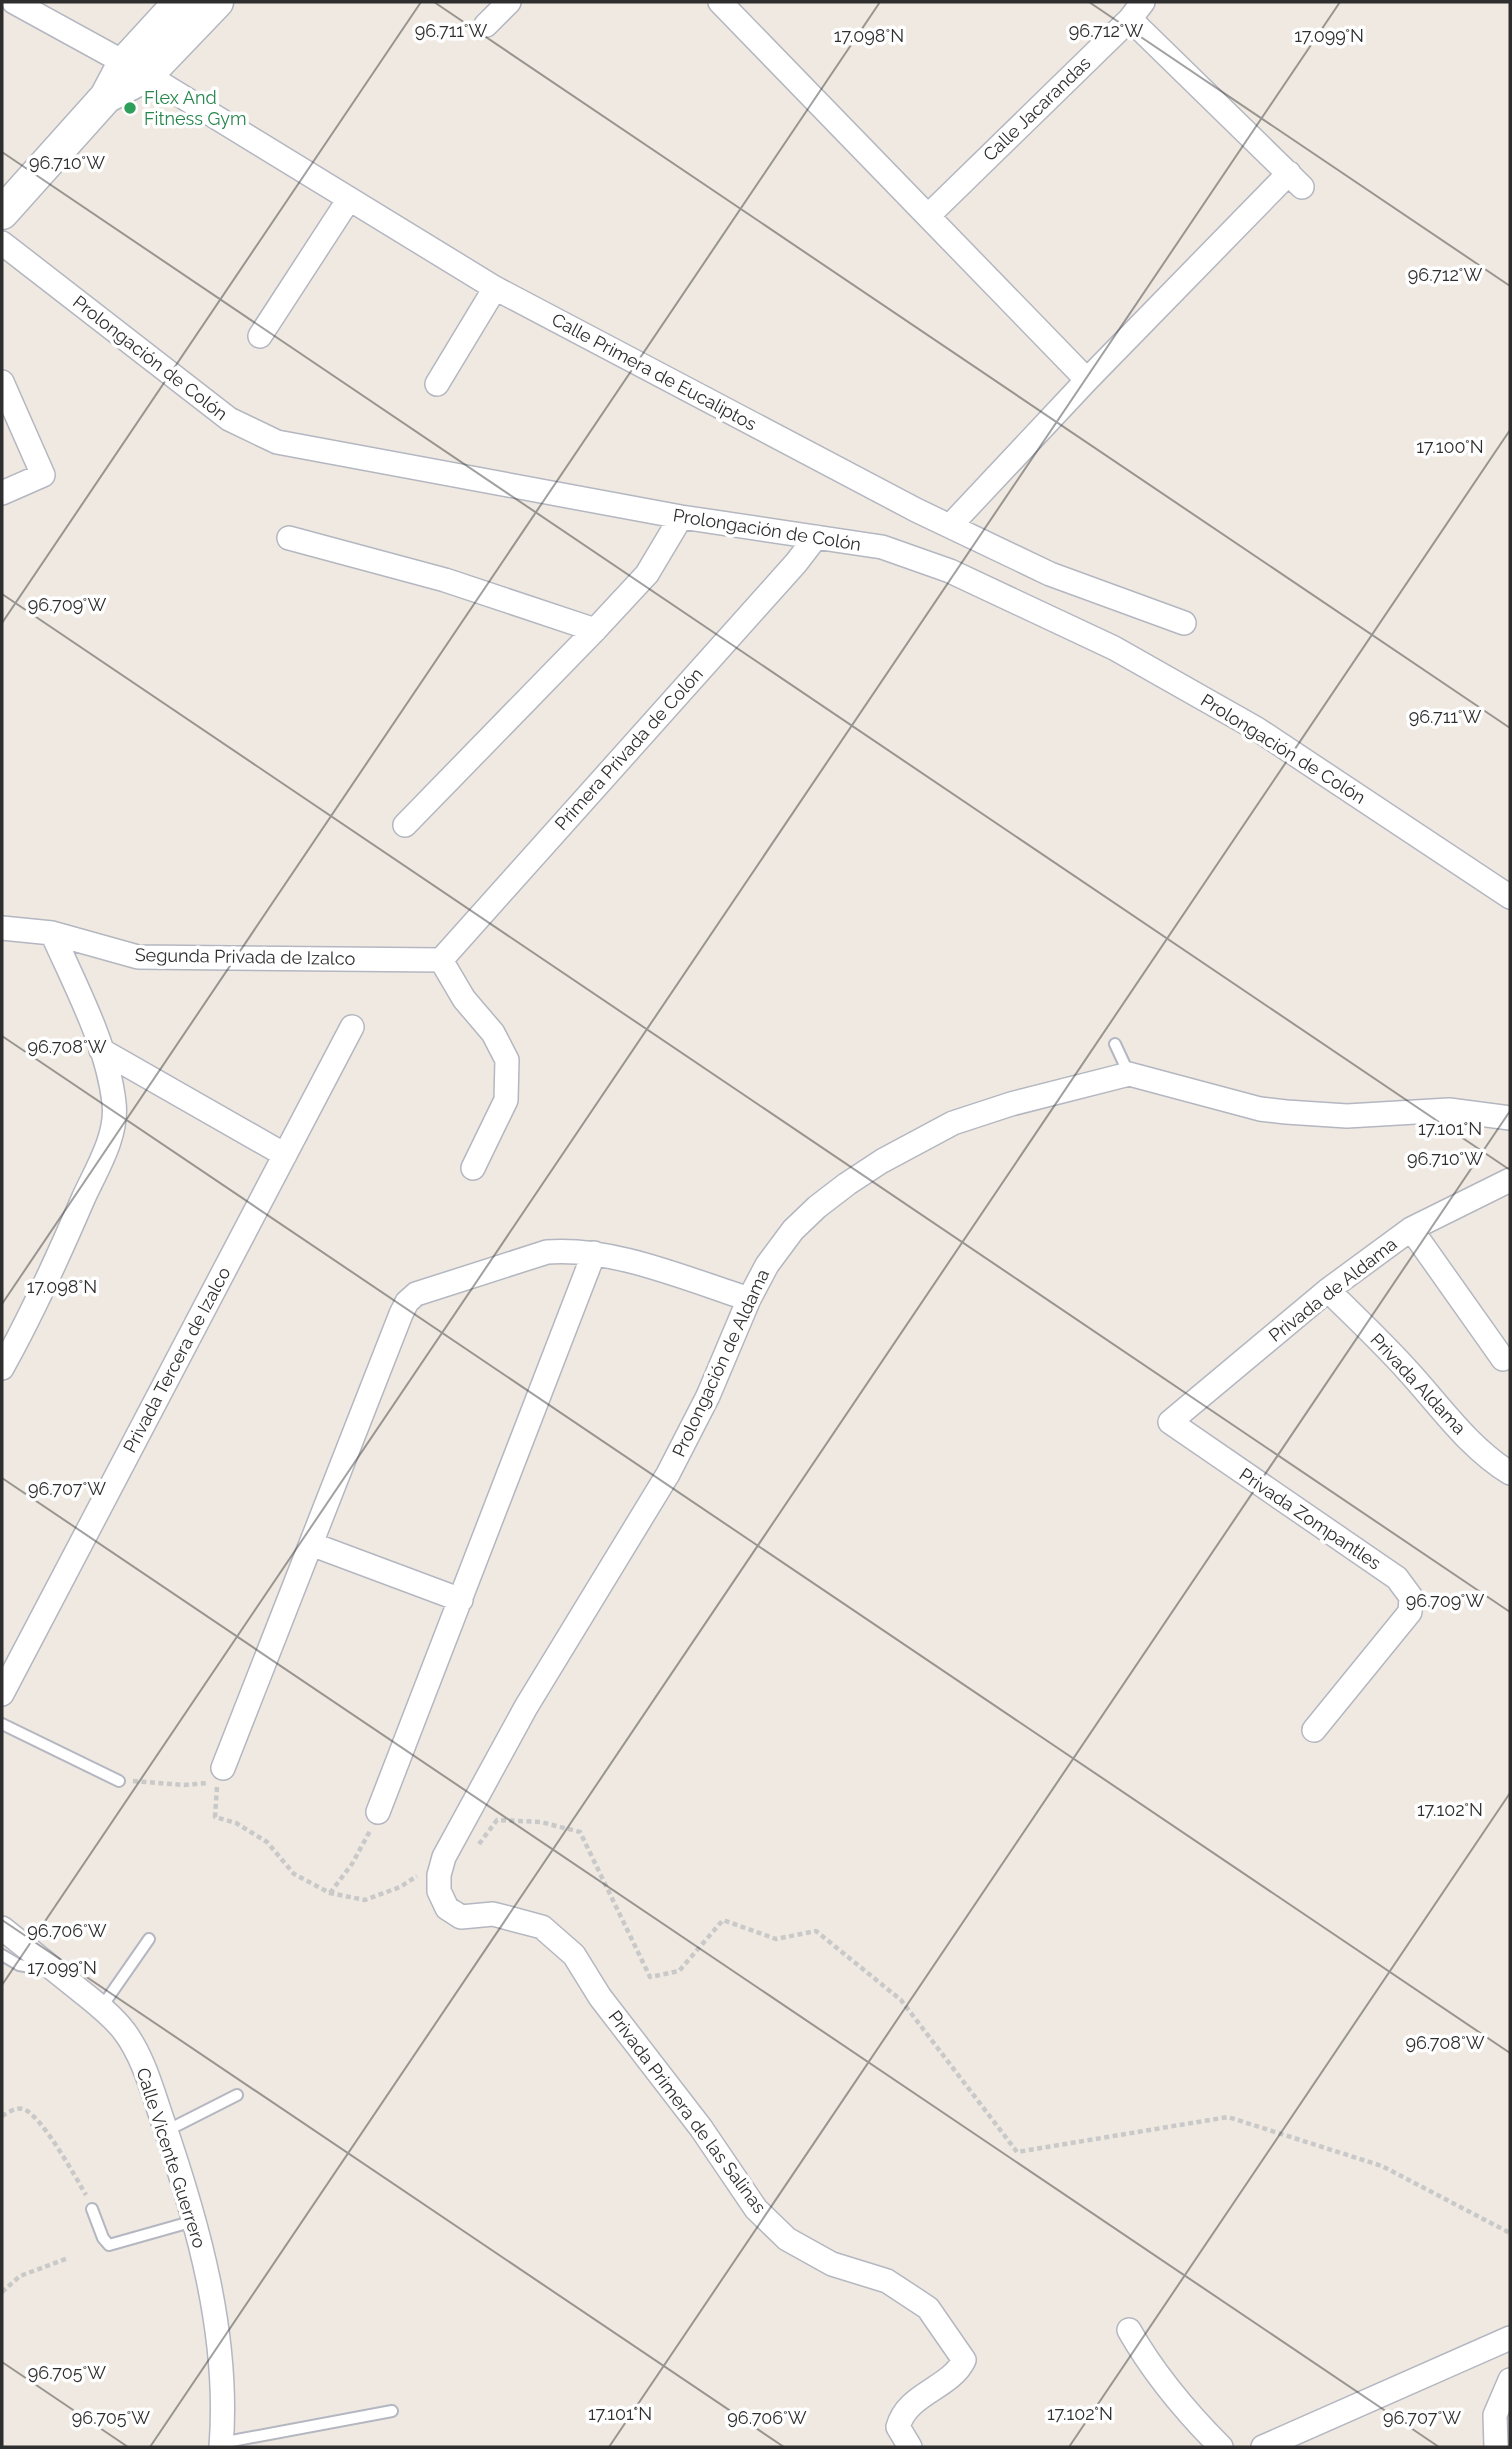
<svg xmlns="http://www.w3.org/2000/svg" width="1512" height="2449" font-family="Raleway,sans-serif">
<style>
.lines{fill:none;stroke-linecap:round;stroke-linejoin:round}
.lane-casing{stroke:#b4b7c1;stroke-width:14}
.street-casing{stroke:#b4b7c1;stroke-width:26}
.secondary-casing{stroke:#b4b7c1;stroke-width:35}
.path{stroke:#c9c9c9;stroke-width:4.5;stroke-dasharray:5 3.5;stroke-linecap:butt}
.lane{stroke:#fff;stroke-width:10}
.street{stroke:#fff;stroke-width:23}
.secondary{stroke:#fff;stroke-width:32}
.ticks{fill:none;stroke:#2e2e2e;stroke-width:2;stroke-opacity:0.45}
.leisure-dot{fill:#2e9e5b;stroke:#fff;stroke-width:2.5}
.labels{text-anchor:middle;stroke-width:7;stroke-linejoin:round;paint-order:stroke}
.leisure-label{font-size:18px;fill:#27864d;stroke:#fff;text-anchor:start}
.street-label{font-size:18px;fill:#2e2e2e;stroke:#fff}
.ticks-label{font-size:18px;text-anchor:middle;fill:#2e2e2e;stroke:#fff;stroke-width:7;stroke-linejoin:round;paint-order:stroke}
</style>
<rect width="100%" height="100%" fill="#efe9e1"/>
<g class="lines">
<g class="lane-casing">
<path id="lane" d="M1115,1044l14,30
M2,1724l117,57
M2,1955l17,10 29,5
M101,2008l48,-69
M166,2131l71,-36
M92,2209l11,29 6,7 85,-24
M221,2443l171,-32"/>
</g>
<g class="street-casing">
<path id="street" d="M14,2l133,73 348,213 421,222 134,64 134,49
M720,2l367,378
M1130,19l172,168
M486,25l23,-23
M929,215l201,-196 13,-17
M2,243l227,176 48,23 404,75 201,30 68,24 164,77 143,81 253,168
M260,336l89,-137
M2,382l41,93 -41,18
M437,384l58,-96
M950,526l137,-146 202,-207
M289,538l156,42 150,50
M405,825l190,-195 52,-56 34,-57
M2,928l50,5 86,24 303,3
M441,960l355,-397 20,-26
M441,960l23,39 29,34 14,27 -1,40 -33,68
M101,1050l184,105
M1411,1229l92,130
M1328,1290c27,27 55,53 80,81 32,35 61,77 102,102
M2,1368c31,-55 56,-111 81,-169 13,-29 35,-63 31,-96 -6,-57 -39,-118 -62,-170
M311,1544l150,56
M2,1694l350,-667
M1314,1730l96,-118 1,-15 -14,-19 -227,-156 158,-132 83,-61 99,-49
M223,1768l178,-454 6,-12 9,-8 131,-42c67,-5 139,27 202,47
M378,1812l216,-559
M2,1928c25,20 50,40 75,60 16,13 34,26 47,43 19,25 28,59 38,88 36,104 68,217 59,328
M1129,2330c25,44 57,82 92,117
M910,2447l-12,-20c9,-34 52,-38 66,-67l-36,-52 -41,-27 -55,-17 -45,-25 -31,-30 -55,-81 -101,-131 -26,-42 -32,-28 -49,-13 -32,3 -14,-9 -8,-17v-16l5,-18 82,-150 142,-233 40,-78 41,-97 18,-34 26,-35 24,-23 30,-23 35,-23 71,-38 58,-19 118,-30 131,35 26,3 61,4 102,-6 61,8
M1263,2447l247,-109
M1496,2447l-1,-32 15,-35"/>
</g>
<g class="secondary-casing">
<path id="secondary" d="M106,97l41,-22 70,-73
M2,213l104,-116 18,-34 56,-61"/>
</g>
<path class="path" d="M133,1781l51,4 24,-2
M217,1787l-2,30 21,6 31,19 27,32 36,19 35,7 35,-13 17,-11
M479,1844l18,-24 44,2 39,10 70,145 29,-6 44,-51 53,19 40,-8 85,69 116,152 211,-35 154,49 128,67
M330,1893l22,-29 19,-35
M2,2116c5,-3 14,-9 21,-7 18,5 53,69 63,86
M2,2292l18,-16 48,-18"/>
<use href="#lane" class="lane"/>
<use href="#street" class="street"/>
<use href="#secondary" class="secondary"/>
</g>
<path class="ticks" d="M434,2l1076,726M1089,2l421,284M2,152l1508,1018M2,594l1508,1018M2,623l419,-621M2,1036l1508,1017M2,1304l878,-1302M2,1478l1437,969M2,1920l782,527M2,1985l1338,-1983M2,2362l126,85M150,2447l1360,-2017M609,2447l901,-1336M1069,2447l441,-654"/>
<circle class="leisure-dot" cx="130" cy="108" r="7"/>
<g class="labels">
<g class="leisure-label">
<text x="144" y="104">Flex And<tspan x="144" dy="21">Fitness Gym</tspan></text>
</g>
<g class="street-label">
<text transform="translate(1037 109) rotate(-44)" y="6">Calle Jacarandas</text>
<text transform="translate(150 358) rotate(38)" y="6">Prolongación de Colón</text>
<text transform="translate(654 372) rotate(28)" y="6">Calle Primera de Eucaliptos</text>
<text transform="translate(767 530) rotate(9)" y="6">Prolongación de Colón</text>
<text transform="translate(629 749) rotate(-48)" y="6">Primera Privada de Colón</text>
<text transform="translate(1283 749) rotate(32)" y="6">Prolongación de Colón</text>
<text transform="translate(245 957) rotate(1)" y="6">Segunda Privada de Izalco</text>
<text transform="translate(1333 1290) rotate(-38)" y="6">Privada de Aldama</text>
<text transform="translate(177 1360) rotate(-62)" y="6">Privada Tercera de Izalco</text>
<text transform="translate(721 1363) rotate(-65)" y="6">Prolongación de Aldama</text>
<text transform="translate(1418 1384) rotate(47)" y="6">Privada Aldama</text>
<text transform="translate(1310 1519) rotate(34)" y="6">Privada Zompantles</text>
<text transform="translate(687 2112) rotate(53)" y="6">Privada Primera de las Salinas</text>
<text transform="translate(171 2158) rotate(72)" y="6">Calle Vicente Guerrero</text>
</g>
</g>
<g class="ticks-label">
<text x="1106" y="37">96.712°W</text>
<text x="451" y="37">96.711°W</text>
<text x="869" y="42">17.098°N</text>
<text x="1329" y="42">17.099°N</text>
<text x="67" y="169">96.710°W</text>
<text x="1445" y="281">96.712°W</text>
<text x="1450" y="453">17.100°N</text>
<text x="67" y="611">96.709°W</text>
<text x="1445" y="723">96.711°W</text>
<text x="67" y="1053">96.708°W</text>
<text x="1450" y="1135">17.101°N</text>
<text x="1445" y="1165">96.710°W</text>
<text x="62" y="1293">17.098°N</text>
<text x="67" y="1495">96.707°W</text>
<text x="1445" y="1607">96.709°W</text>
<text x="1450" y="1816">17.102°N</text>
<text x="67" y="1937">96.706°W</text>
<text x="62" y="1974">17.099°N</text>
<text x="1445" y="2049">96.708°W</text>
<text x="67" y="2379">96.705°W</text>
<text x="620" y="2420">17.101°N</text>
<text x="1080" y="2420">17.102°N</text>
<text x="111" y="2424">96.705°W</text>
<text x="767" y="2424">96.706°W</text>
<text x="1422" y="2424">96.707°W</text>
</g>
<rect width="1512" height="2449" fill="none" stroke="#2e2e2e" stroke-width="7"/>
</svg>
